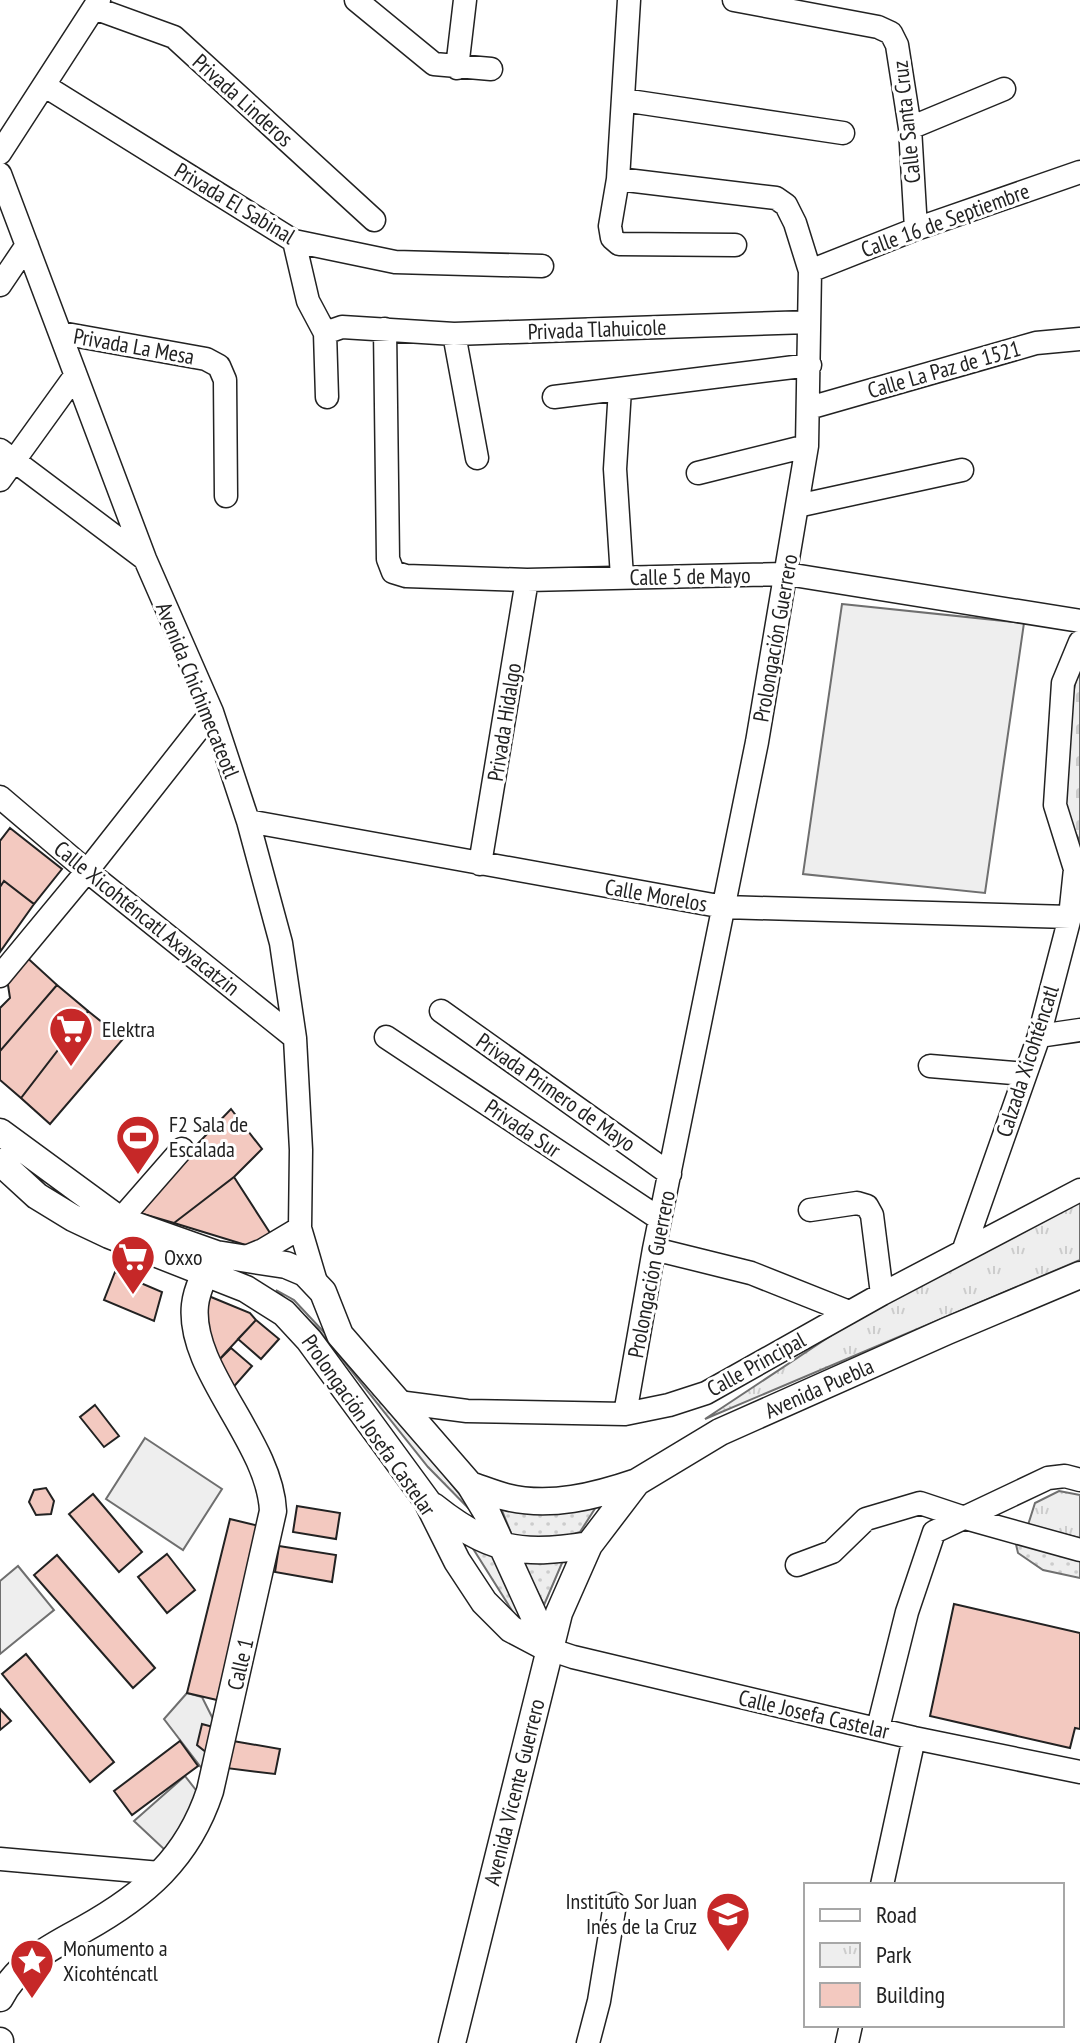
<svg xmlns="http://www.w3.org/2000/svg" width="1080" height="2043" font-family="'PT Sans Narrow',sans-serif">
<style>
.grass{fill:#eee;stroke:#6f6f6f;stroke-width:2}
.cemetery{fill:url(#cemetery-stones);stroke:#6f6f6f;stroke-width:2}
.park{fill:url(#park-tufts);stroke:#6f6f6f;stroke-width:2}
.garden{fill:url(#garden-dots);stroke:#6f6f6f;stroke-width:2}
.parking{fill:#ededed;stroke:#6f6f6f;stroke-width:2}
.building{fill:#f3c9c0;stroke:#222;stroke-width:2}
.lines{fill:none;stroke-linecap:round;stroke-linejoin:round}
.minor-casing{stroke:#222;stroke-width:25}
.major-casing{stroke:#222;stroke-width:29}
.minor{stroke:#fff;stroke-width:22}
.major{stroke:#fff;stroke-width:26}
.labels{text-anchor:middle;stroke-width:6;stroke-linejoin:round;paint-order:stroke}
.street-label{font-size:22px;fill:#222;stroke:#fff}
.poi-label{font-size:22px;fill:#222;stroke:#fff;text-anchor:start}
</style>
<defs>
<pattern id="cemetery-stones" width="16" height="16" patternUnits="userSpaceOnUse" patternTransform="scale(2)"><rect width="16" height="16" fill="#eee"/><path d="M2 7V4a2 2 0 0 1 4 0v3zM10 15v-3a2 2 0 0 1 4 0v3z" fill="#ccc"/></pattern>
<pattern id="park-tufts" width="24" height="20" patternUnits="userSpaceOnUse" patternTransform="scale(2)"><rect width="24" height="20" fill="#eee"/><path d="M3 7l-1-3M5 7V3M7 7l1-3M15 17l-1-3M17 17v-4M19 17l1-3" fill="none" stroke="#ccc"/></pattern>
<pattern id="garden-dots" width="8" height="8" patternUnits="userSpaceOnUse" patternTransform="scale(2)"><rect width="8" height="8" fill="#eee"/><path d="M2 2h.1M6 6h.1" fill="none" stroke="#ccc" stroke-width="1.8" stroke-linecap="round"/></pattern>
</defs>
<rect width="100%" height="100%" fill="#fff"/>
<path class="grass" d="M842,604l182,19 -39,270 -182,-19z
M145,1438l77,51 -39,61 -77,-51z
M18,1566l36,44 -54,44v-73z"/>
<path class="cemetery" d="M1080,660v181l-15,-26 7,-116z"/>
<path class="park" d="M1080,1201v59l-375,159 160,-106z
M1059,1491l21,4v43l-52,-13 7,-22z"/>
<path class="garden" d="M276,1290l18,10 69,74 119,148 -54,-55 -110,-138z
M596,1507l-16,25 -13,4 -54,2 -12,-30c31,9 63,6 95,-1z
M1014,1536l66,16v26l-37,-8 -25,-17z
M472,1547l23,7 31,65 -5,6z
M565,1556l-21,49 -22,-44z"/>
<path class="parking" d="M187,1693l15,4 11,22 -10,51 -39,-51z
M185,1776l14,18 -33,57 -32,-30z"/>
<path class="building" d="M10,828l52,41 -28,35 -30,-23 -4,6v-46z
M4,881l30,23 -34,48v-65z
M22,953l35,32 -57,66v-43l10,-10 -4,-26z
M57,985l31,26 -67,87 -21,-18v-29z
M88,1011l35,28 -73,85 -29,-26z
M231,1109l31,40 -28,28 -60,46 -41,-12z
M234,1177l38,59 -23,10 -75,-23z
M115,1272l47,20 -8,29 -50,-21z
M211,1297l39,16 6,7 -39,42 -14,-55z
M256,1320l23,19 -18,20 -23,-20z
M231,1348l21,18 -22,25 -13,-29z
M95,1405l24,31 -15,11 -24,-30z
M46,1488l8,13 -3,13 -15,1 -7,-13 5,-12z
M93,1494l49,58 -23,20 -50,-58z
M297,1506l43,7 -4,26 -43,-7z
M230,1519l29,7 -42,174 -30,-7z
M279,1546l57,9 -4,27 -57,-10z
M167,1554l28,36 -28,23 -29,-36z
M57,1555l98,113 -22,20 -99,-113z
M954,1604l126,29v96l-5,-1 -5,20 -140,-32z
M26,1654l88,108 -24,20 -88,-108z
M0,1709l11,12 -11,9z
M202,1724l11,3 -6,26 -10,-8z
M180,1741l18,25 -66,49 -18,-24z
M233,1741l47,8 -5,25 -49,-6z"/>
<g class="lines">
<g class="minor-casing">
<path id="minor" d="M356,0l78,64 57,5
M629,0l-11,179 -8,47 2,12 7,6 116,1
M734,0l144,27 13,6 6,12 13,83 6,101
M94,8l80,29 200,183
M457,68l8,-68
M45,86l249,155 101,21 147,4
M623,100l220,33
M910,128l94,-39
M0,153l99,-153
M0,174l145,385 67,153 36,109 33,122 14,95 6,112 -1,78 16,54
M618,179l158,19 10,7 9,18 15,48 -3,175 -50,296 -103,507 -29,165
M294,241l14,60 17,32
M810,271l106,-42 164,-57
M0,285l27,-40
M385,329l3,230 5,13 13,4 121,4 260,-6 293,47
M61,333l145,26 13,7 6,14 1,116
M454,334l23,124
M620,389l-5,80 7,108
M327,397l-2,-64 17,-6 112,7 355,-12
M554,397l256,-32
M809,408l227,-65 44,-4
M0,450l145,109
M698,473l109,-27
M0,480l75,-104
M797,506l165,-36
M0,797l87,74 208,167
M248,821l476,86 346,10
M480,864l47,-284
M0,976l87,-105 125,-159
M441,1011l229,163
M1039,1036l41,-6
M386,1037l274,182
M930,1066l95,8
M810,1210l47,-7 10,3 5,9 10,79
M120,1220l62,-71
M654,1249l97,24 98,39
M964,1249l75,-213 31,-119 5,-48 -20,-64 8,-122 17,-41
M241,1259l22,-9 37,-22
M398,1402l69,9 158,3 44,-9 37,-12 176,-99 198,-104
M797,1565l35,-13 34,-33 54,-16 45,15 115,32
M549,1649l24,8 341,81 166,34
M878,1728l29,-116 27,-80 114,-54 17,-2 15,4
M0,1859l160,14
M882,1885l32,-147
M588,2043l11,-42 16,-97
M847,2043l4,-18"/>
</g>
<g class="major-casing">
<path id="major" d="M0,1132l120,88 96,34 70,11 19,8 18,19 17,43 130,150 17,28 62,136
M0,1162l37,34 36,22 36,17 137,54 38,24 25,27 118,161 30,60 27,41 27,27 38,20
M470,1485c12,4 24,9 36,12 44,11 90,-1 131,-15
M433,1506c55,44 87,51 156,39
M0,1998c18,-35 51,-51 84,-69 61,-34 104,-71 126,-138l63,-280c-3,-70 -85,-141 -78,-206 2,-18 12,-35 21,-51
M0,2041v2
M452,2043l107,-430 30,-68 48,-63 83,-50 227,-101 133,-56"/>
</g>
<use href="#minor" class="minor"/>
<use href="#major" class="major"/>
</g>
<defs>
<g id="supermarket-pin" transform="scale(2.3)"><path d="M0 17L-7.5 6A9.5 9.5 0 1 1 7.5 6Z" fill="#c62828" stroke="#fff"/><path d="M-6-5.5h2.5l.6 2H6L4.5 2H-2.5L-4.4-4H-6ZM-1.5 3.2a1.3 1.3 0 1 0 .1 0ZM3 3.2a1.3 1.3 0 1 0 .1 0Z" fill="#fff"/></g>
<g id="stadium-pin" transform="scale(2.3)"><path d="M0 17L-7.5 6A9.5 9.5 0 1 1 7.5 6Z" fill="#c62828" stroke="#fff"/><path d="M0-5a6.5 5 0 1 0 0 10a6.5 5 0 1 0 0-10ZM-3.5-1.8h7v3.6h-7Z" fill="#fff"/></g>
<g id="university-pin" transform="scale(2.3)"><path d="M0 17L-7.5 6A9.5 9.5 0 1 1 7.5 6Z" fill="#c62828" stroke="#fff"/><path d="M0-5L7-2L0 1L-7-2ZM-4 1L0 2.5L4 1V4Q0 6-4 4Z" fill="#fff"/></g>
<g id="sight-pin" transform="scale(2.3)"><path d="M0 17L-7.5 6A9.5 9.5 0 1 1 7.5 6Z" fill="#c62828" stroke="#fff"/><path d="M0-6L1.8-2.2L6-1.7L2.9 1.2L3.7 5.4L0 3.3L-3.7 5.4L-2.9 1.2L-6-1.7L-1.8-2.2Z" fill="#fff"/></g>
</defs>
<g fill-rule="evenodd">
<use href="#supermarket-pin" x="71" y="1029"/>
<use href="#stadium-pin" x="138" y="1137"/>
<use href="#supermarket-pin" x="133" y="1257"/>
<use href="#university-pin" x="728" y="1914"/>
<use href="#sight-pin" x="32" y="1961"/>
</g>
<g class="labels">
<g class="street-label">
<text transform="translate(243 100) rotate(42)" y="8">Privada Linderos</text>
<text transform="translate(906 122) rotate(-96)" y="8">Calle Santa Cruz</text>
<text transform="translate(235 203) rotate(31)" y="8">Privada El Sabinal</text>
<text transform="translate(945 220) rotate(-20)" y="8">Calle 16 de Septiembre</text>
<text transform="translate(597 329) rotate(-2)" y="8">Privada Tlahuicole</text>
<text transform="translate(134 346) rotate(10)" y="8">Privada La Mesa</text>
<text transform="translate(944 369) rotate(-16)" y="8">Calle La Paz de 1521</text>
<text transform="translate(690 576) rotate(-1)" y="8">Calle 5 de Mayo</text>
<text transform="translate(775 638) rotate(-80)" y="8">Prolongación Guerrero</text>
<text transform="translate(198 690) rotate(68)" y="8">Avenida Chichimecateotl</text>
<text transform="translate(504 722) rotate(-81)" y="8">Privada Hidalgo</text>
<text transform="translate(656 895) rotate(10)" y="8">Calle Morelos</text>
<text transform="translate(147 918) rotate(39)" y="8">Calle Xicohténcatl Axayacatzin</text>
<text transform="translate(1027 1061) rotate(-72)" y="8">Calzada Xicohténcatl</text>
<text transform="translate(556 1092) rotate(35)" y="8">Privada Primero de Mayo</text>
<text transform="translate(523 1128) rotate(34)" y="8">Privada Sur</text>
<text transform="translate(651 1274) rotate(-79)" y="8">Prolongación Guerrero</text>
<text transform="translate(756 1364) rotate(-29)" y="8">Calle Principal</text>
<text transform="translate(819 1388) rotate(-24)" y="8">Avenida Puebla</text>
<text transform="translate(369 1425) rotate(55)" y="8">Prolongación Josefa Castelar</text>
<text transform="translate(240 1664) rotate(-77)" y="8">Calle 1</text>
<text transform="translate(814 1714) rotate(13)" y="8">Calle Josefa Castelar</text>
<text transform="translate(514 1792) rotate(-76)" y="8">Avenida Vicente Guerrero</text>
</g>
<g class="poi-label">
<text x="102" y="1037">Elektra</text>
<text x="169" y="1132">F2 Sala de<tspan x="169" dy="25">Escalada</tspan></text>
<text x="164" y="1265">Oxxo</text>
<text x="697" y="1909" text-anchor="end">Instituto Sor Juan<tspan x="697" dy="25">Inés de la Cruz</tspan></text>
<text x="63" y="1956">Monumento a<tspan x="63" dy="25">Xicohténcatl</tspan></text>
</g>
</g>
<rect x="804" y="1883" width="260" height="144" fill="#ffffff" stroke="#a7a7a7" stroke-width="2"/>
<rect x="820" y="1909" width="40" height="12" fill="#ffffff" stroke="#a7a7a7" stroke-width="2"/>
<text x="876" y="1923" font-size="24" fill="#222222">Road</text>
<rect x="820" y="1943" width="40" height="24" fill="url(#park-tufts)" stroke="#a7a7a7" stroke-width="2"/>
<text x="876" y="1963" font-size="24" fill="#222222">Park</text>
<rect x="820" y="1983" width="40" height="24" fill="#f3c9c0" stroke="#a7a7a7" stroke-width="2"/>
<text x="876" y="2003" font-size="24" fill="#222222">Building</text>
</svg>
